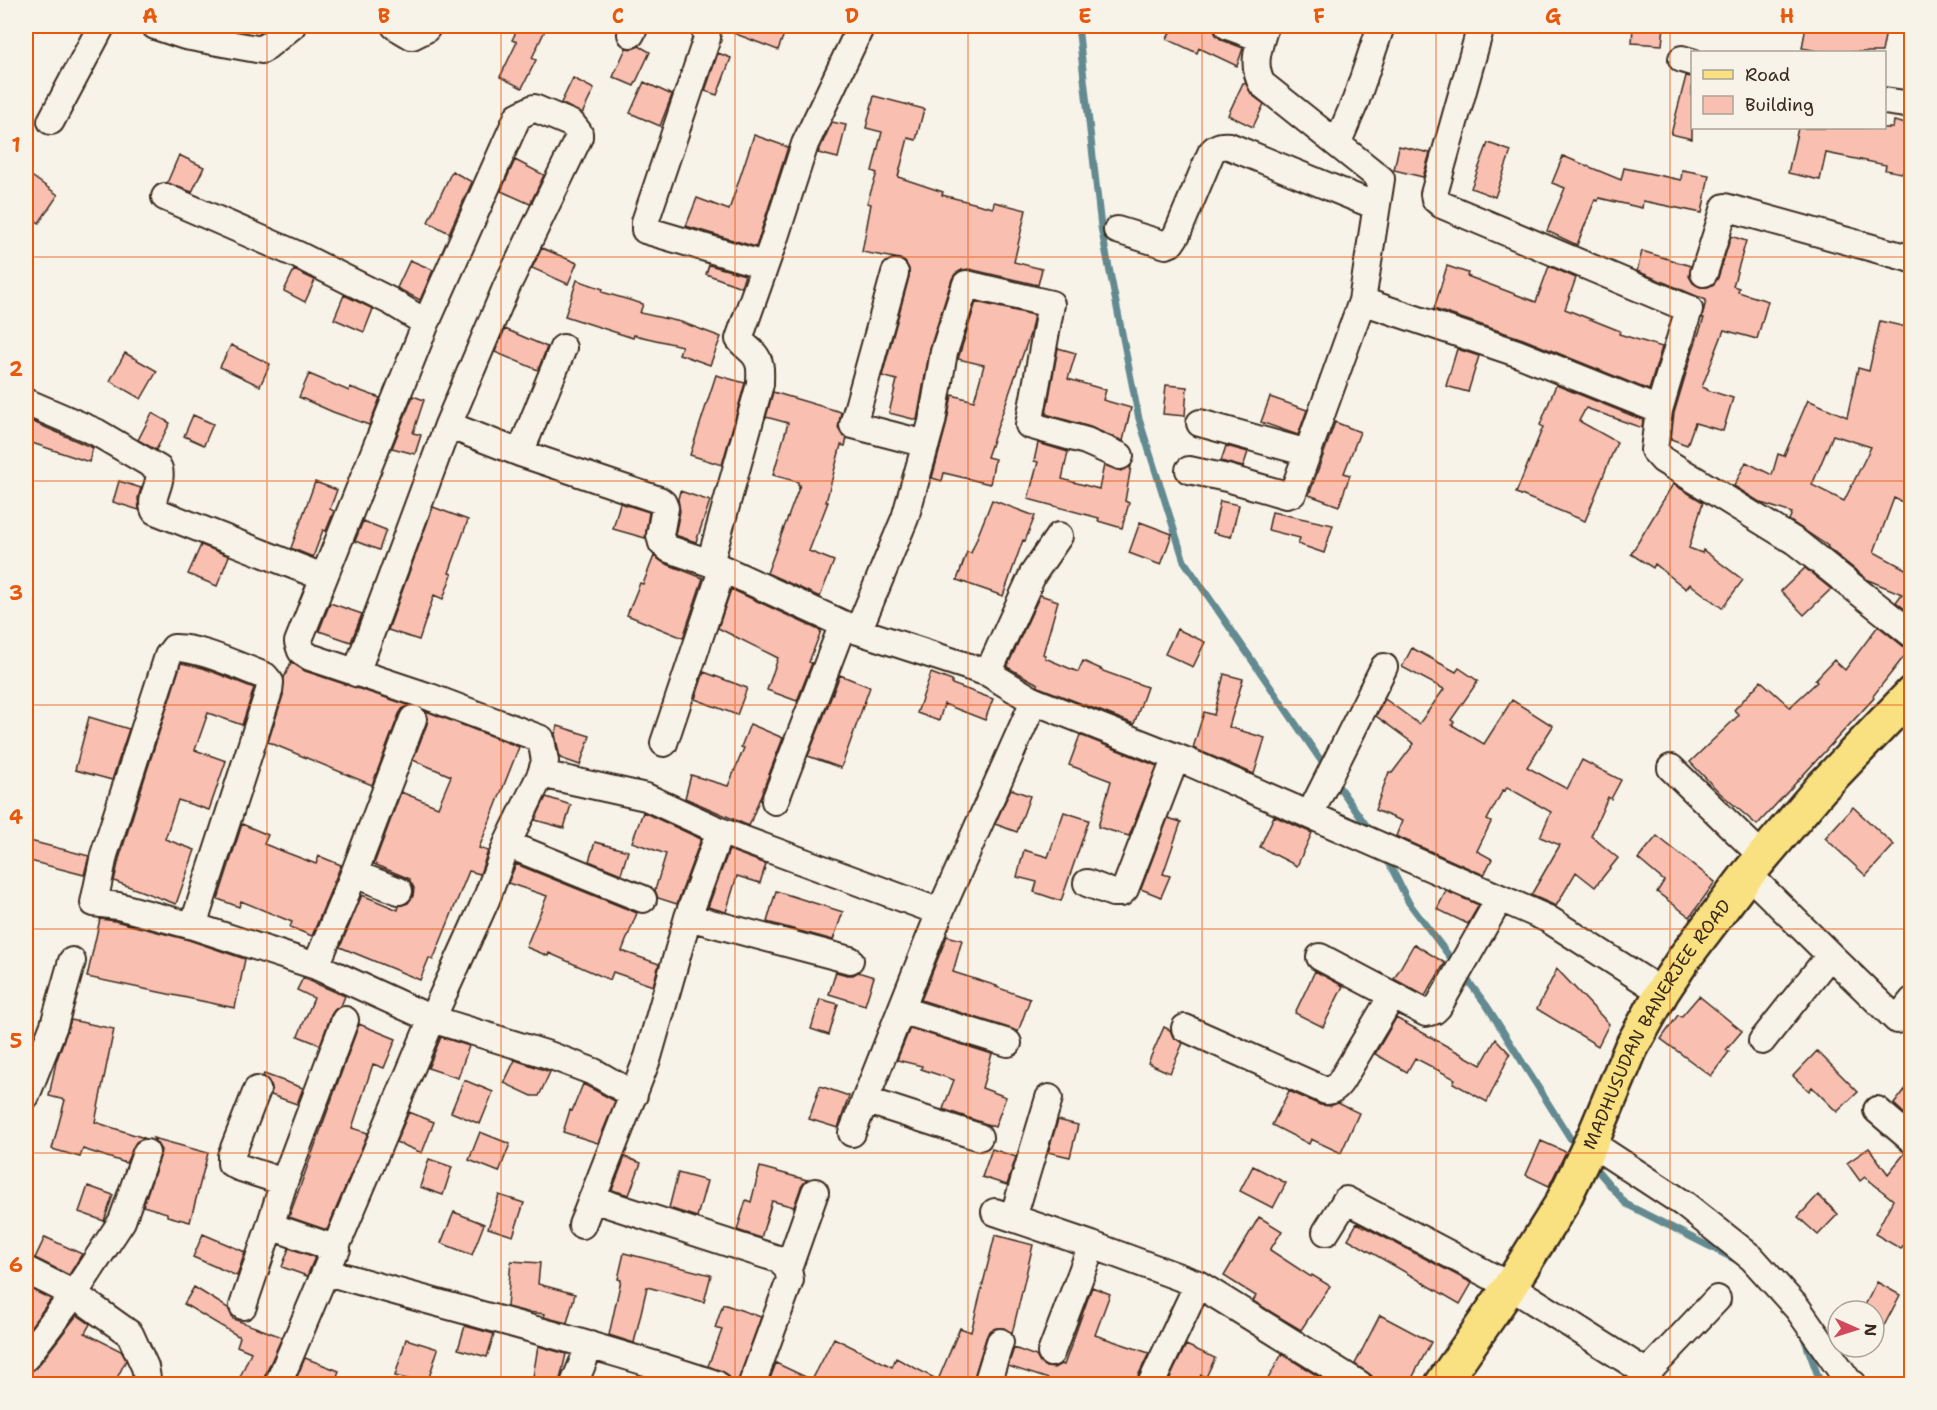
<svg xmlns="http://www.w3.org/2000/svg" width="1937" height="1410" font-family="'Shantell Sans',sans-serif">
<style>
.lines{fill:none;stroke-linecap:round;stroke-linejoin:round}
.stream{stroke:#648a91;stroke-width:7}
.building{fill:#f9bfb1;stroke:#3b2a1e;stroke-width:1.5;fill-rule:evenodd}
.minor-casing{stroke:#3b2a1e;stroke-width:30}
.major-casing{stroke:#3b2a1e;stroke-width:38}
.minor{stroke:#f7f3e8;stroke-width:26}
.major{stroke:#f9e181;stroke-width:33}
.grid{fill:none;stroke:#e8590c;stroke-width:1.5;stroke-opacity:0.55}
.labels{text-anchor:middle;stroke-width:4.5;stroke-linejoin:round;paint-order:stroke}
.street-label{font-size:18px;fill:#3b2a1e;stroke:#f7f3e8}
.neatline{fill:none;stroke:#e8590c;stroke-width:2}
.grid-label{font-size:20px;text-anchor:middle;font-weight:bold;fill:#e8590c}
</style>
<rect width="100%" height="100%" fill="#f7f3e8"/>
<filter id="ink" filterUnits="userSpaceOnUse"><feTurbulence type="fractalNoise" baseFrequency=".0167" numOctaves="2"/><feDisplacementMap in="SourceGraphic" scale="12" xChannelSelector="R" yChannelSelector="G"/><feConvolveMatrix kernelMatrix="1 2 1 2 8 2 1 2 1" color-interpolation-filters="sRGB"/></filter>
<g filter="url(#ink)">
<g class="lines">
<path class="stream" d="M1078,26l23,201 38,192 45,142 142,207
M1334,780l37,52
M1386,857l23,46 47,62
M1463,974l24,32 83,132 8,9
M1591,1163l35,41 110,56
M1803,1335l18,49"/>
</g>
<path class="building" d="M519,26h28l-15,32 4,2 -14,28 -22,-11 17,-35 -5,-2z
M719,26h68l-9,24 -58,-22z
M1173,26h34l6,2 3,7 6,5 21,8 -6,18 -38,-18 -2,5 -30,-14z
M1633,26h31l-2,19 -30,-2z
M1806,26h81l-5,26h-59l-21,-4z
M639,46l11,6 -16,34 -21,-9 13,-29 6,1z
M718,53l13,5 -14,37 -12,-4z
M1686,76l6,1v62l-21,-5z
M573,78l21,11 -12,25 -21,-11z
M644,82l28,13 -12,31 -30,-13z
M1243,83l3,1 6,11 12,9 -11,23 -25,-12z
M874,96l50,13 -8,31 -8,-2 -10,39 45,15 -1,3 51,13 1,-6 32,8 -12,52 28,7 -4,16 -69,-16 -7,1 -7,4 -3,5 -22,69 -13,72 -28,-7 8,-33 -15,-4 27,-99v-8l-4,-7 -5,-3 -38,-7 9,-48 -4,-1 10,-30 -5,-2 10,-39 -16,-4z
M1894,121l17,4v27l-4,22 -22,-4 1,-5 -60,-12 -6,27 -32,-7 10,-45h95z
M832,122l14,3 -8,33 -20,-5z
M754,135l34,12 -32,100 -70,-21 11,-28 32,12z
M1488,143l23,8 -16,46 -24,-9z
M1399,146l31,7 -7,24 -29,-7z
M179,155l25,12 -12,25 -25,-9z
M1563,156l58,24 3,-12 57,12 1,-10 27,5 -7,38 -59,-12 -1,7 -43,-10 -1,3 -3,-1 -18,45 -30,-14 18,-43 -13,-5z
M515,160l29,15 -14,29 -29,-13z
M452,171l20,11 -23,51 -21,-11z
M26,172l32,23 -19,28 -13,-10z
M1731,236l15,5 -13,45 6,2 -1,4 30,9 -11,38 -33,-9 -22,57 5,2v1l26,8 -10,33 -28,-8 -8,22 -16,-6 3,-26 19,-63 11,-32h-2l4,-18 -69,-29 5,-20 49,15 -2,10 4,7 7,4h8l6,-3 4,-6z
M542,248l35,15 -9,21 -36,-16z
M410,260l23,10 -13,30 -23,-12z
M709,265l36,10 -4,12 -35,-13z
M1447,266l21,7 -1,3 69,26 13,-36 27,12 -11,31 55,22 -1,3 43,13 -13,43 -126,-51 -89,-30z
M294,270l21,10 -10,22 -21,-11z
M577,280l26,9 -1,3 41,12 -3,9 41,9 40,15 -11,28 -31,-11 3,-8 -48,-11 -1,3 -68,-22z
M344,295l29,14 -9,23 -30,-13z
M976,302l58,13 -4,19 -43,123 8,2 -5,25 -46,-11 -2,8 -10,-3 14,-52 6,-31 22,6 10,-36 -26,-6z
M1880,321l31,7v178l-17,-8 -20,54 37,20v42l-15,-12 6,-8 -34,-14 -41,-33 1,-1 -39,-26 3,-7 -31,-10 -27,-17 12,-24 26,13 6,-21 6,2 24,-56 39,17 11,-49 11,3zM1833,435l38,12 -27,54 -32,-16z
M505,329l42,18 -9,23 -43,-18z
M231,345l39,19 -10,22 -40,-19z
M1058,348l18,5 -8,26 38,11 -3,10 28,8 -8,33 -33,-14 -44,-13z
M1457,349l22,7 -11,36 -22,-6z
M125,353l32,18 -16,28 -31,-18z
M309,374l40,17 1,-4 30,11 -11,27 -36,-13 -34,-15z
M716,375l29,8 -23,82 -32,-10z
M1166,385l21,2 -2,29 -22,-2z
M1556,385l87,35 -1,8 -56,-20 -7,13 38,21 -32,79 -69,-28 27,-66 -3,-2z
M773,392l68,20 -3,16 4,7 5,3 -2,8 -4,-1 -15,57h2l-19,49 25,10 -14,36 -53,-24 33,-88h-2v-3l-25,-7 15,-52 -22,-6z
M413,396l11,4 -11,33 8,2 -6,19 -23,-6z
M1270,397l37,13 -9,25 -37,-13z
M152,413l18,10 -14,27 -18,-10z
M193,415l20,9 -9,21 -20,-9z
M31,421l62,27 -4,14 -63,-21z
M1335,422l25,10 -16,41 6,2 -11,31 -30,-11z
M1038,443l30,9 -6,27 37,10 5,-24 17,6 10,-5 -6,35 4,2 -7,25 -24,-7 1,-3 -71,-19 10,-37 -4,-1z
M1226,446l22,6 -5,15 -22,-6z
M119,481l22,7 -3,10 1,12 -26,-8z
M315,482l22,8 -7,19 4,2 -8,20 -3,-1 -10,27 -22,-9z
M1673,484l30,18 -14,46 13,5 1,-3 40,30 -21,28 -32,-24 -4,5 -31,-25 -2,4 -22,-14z
M680,491l30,10 -14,41 -21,-7 5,-24 -2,-12z
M992,500l43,16 -10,25 -2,-1 -20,56 -46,-16 10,-28 4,1z
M1220,501l19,4 -8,32 -18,-4z
M620,503l29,9 -4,26 -32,-9z
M433,507l35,13 -19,53 3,1 -9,25 -9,-4 -15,45 -31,-10z
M1272,512l61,13 -9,28 -26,-9 2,-6 -32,-8z
M363,521l23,9 -7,20 -24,-9z
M1140,522l32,12 -11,31 -32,-12z
M201,545l28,11 -12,30 -29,-12z
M654,556l10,7 39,15 -20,60 -56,-23 13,-32 3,1z
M1805,568l26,21 -27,26 -23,-24z
M731,589l90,42 -12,31 3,1 -15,38 -30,-11 11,-32 -60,-30z
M1040,595l18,6 -15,53 2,1v3l33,14 5,-11 18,8 -1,1 47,17 -13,37 -93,-36 -3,-2v-2l-31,-17z
M330,603l32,11 -11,28 -32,-11z
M1878,626l25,20 7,3 -37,47 1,2 -117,127 -37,-32 -30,-31 49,-47 -5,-5 27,-29 29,26 27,-25 -2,-2 19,-20 11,10z
M1177,629l28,13 -12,25 -28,-13z
M1412,648l44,24 3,-4 19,13 -27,39 3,2 -2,3 32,19 28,-44 41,26 -26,41 40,22 15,-29 39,20 -10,19 -3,-2 -17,39 27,22 -23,29 -19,-15 -20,34 -25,-11 29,-50 -20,-8 11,-25 -44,-25 -2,4 -2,-1 -16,30 4,2 -14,29 15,8 -8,16 -88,-39 6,-15 -27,-11 14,-38 3,1 22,-29 -38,-28 9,-17 34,25 25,-35 -42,-22z
M291,662l14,9 103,34 -5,3 -4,6 -27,71 -104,-43 15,-47 1,-17z
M181,663l22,5 51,20 -12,37 -34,-12 -13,37 31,11 -17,49 -31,-10 -13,39 30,11 -19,54 -62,-23 5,-22z
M704,672l43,16 -10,27 -42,-16z
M931,673l21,8v3l41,15 -8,21 -41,-16 -5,17 -22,-8z
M1224,674l19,5 -14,48 36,11 -11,36 -61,-26 11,-36 10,3z
M840,675l30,12 -29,81 -33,-12z
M426,711l93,36 -40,101 9,3 -8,23 -11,-3 -36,89 -4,-2 -9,22 -80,-33 22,-52 36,15 1,-4 9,-3 5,-7 1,-8 -4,-7v-2l-36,-15 27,-72 37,15 13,-31 -38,-16 14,-36 1,-7z
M89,717l40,12 -17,51 -37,-10z
M750,724l33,14 -34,88 -64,-28 6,-23 37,11 16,-38 -3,-1z
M558,726l32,10 -10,29 -20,-7 -5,-24z
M1080,735l77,31 -28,70 -31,-9 13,-46 -42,-16z
M1011,789l19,7 -13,36 -22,-8z
M546,797l25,8 -7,23 -29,-8z
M1853,807l41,38 -28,31 -41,-38z
M643,812l58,27 -24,65 -19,-6 -3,-8 11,-36 -34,-12z
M1064,812l25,8 -28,81 -27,-9 3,-10 -20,-5 7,-27 24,7z
M1274,816l38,17 -15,33 -37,-19z
M1168,818l13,4 -18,52 7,2 -9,21 -20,-8z
M242,824l26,11 -4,9 52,20 3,-8 22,9 -29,71 -22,-9 2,-5 -51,-21 -2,6 -21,-8z
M1657,836l58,46 -25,35 -33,-25 7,-11 -26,-22z
M26,840l63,16 -5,19 -58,-15z
M595,842l33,9 -7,23 -32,-13z
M729,850l37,14 -6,19 -23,-7 -11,36 -18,-5z
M516,864l121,49 -15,38 37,13 -6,22 -40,-14 -3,8 -61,-27 -1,3 -22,-9 21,-51 -39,-13z
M776,891l67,21 -10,28 -66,-18z
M1446,891l33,14 -11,19 -31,-15z
M100,919l15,2 74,19 56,19 -10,49 -148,-31z
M947,936l15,4 -9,32 44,14 -1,1 34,12 -12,33 -6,-3 -91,-29z
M1414,944l31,19 -20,33 -31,-17z
M1557,969l52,55 -11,22 -61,-37z
M1315,971l28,15 -20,41 -28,-14z
M836,972l11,3h6l5,-3 16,5 -9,28 -36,-11z
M303,978l42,18 -4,10 -6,3 -4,6 -11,30 -22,-9 16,-38 -17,-8z
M1699,996l43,35 -16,19 3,2 -18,24 -50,-37 17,-24 3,2z
M820,999l18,5 -9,31 -18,-6z
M1396,1018l85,47 15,-26 14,15 -23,48 -34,-19 2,-4 -40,-21 -8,14 -32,-18z
M71,1020l43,9 -19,93 49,16 -8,4 -10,21 -43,-14 -3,8 -28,-8 13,-49 -16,-4 7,-34z
M359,1024l37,15 -12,29 -11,-4 -21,64 16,5 -41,97 -38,-13z
M1164,1027l6,3 3,7 10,6 -13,30 -22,-10z
M910,1028l82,26 -10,34 24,9 -11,30 -52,-18 11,-29 -33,-11 1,-3 -25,-6z
M441,1037l28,9 -11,32 -30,-10z
M1817,1051l41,41 -21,20 -25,-25 -3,4 -16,-15z
M515,1060l35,12 -11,24h-7l-28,-13z
M264,1074l39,14 -6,16 -26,-9 1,-8 -4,-7 -5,-4z
M464,1080l29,12 -13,32 -29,-12z
M1911,1082v38l-17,-16z
M583,1084l32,17 -17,42 -35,-11 7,-22 2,1z
M820,1086l29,10 -11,32 -29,-9z
M1289,1091l31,14 10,1 8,-3 21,10 -18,40 -30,-14 -2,5 -37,-19z
M409,1112l25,10 -12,31 -26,-11z
M1058,1120l20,5 -8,32 -22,-5z
M480,1132l30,12 -11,28 -30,-12z
M153,1138l55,15 -18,69 -23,-6v-3l-24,-7 17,-49 1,-7z
M1541,1141l25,11 -17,34 -23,-11z
M1869,1148l19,26 17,-21 6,2v75l-10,19 -26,-15 18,-34 -28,-23 -5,4 -13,-18z
M992,1149l24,8 -9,28 -25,-8z
M625,1157l16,6 -12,32 -17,-5z
M429,1159l23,8 -9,28 -23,-8z
M1253,1166l33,17 -13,25 -33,-17z
M760,1167l47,13 -6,7 -7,20 -22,-6 -11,37 -24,-8 9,-30 5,2z
M678,1173l29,8 -10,36 -28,-9z
M88,1186l25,9 -9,26 -25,-9z
M499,1195l25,8 -11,33 -25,-8z
M1818,1195l20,19 -20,21 -20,-18z
M454,1212l30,12 -12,31 -31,-12z
M1259,1217l23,14 -12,19 41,27 1,-2 18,11 -29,44 -48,-29 3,-5 -32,-20z
M1357,1223l115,60 -12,21 -112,-65z
M203,1234l42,18 -8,24 -44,-19z
M995,1235l38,10 -21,89 -8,-6h-8l-7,3 -3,7 -14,46h-204l8,-21 36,17 22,-42 58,29 4,-9 42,22 22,-52 11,4z
M45,1237l37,17 -13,21 -34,-17z
M289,1248l26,9 -8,19 -25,-9z
M624,1253l87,22 -7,27 -57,-15 -13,56 -25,-8 12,-55 -3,-1z
M511,1261l29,2 -2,21 37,10 -8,29 -23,-6 1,-3 -18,-2 -20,-5z
M1877,1282l23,13 -26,50v-34h-12z
M26,1287l25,12 -25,34z
M194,1287l34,21 5,11 49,18 -18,41 -1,6h-26l14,-32 -14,-6 3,-9 -56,-33z
M1092,1287l18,7 -15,41 54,18 -12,25 -1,6h-72l-56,-18 6,-18 22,8 4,7 6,4 8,1 7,-4 3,1z
M723,1304l38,13 -24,67h-6l-4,-10 -19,-8 14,-36 -7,-2z
M77,1315l13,9 -5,9 36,18 5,9 -12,24h-88v-12l6,-1 6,-5z
M1380,1315l51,27 -22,42h-35l-2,-8 -17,-12z
M465,1326l29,8 -7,23 -29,-8z
M406,1339l32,10 -11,35 -32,-8z
M1186,1345l29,13 -9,19 -5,-2 -4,9h-30z
M538,1346l28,8 -7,30h-26l2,-7h-2z
M1282,1354l49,30h-66z
M305,1358l34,13 -5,13h-40z"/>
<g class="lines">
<g class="minor-casing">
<path id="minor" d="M155,26l30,10 77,14 30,-24
M395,26l17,10 14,-7 2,-3
M704,26l3,12 -62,184v8l119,35
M1228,26l33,12
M1265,26c-6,20 -14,38 -3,58l119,95 -19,122
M1481,26l-47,168 1,5 7,6 247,104 -30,101 -5,40 9,10 133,82 116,92
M631,34l4,-8
M1682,59l10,3
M1884,101l28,4
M51,121l50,-94
M1337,144l19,-44 25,-74
M165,197l133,58 92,46 36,22 -128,319 3,9 9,6 120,40 111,42 4,22 -4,13 -34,70 -21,56 -54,119 -154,365
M1117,230l49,15 5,-2 6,-9 34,-81c5,-7 10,-8 18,-7l147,60
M895,273l-42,152 73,19
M1704,273l21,-66 187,52
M26,402l70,30 63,37c4,15 -11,29 -4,42l168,66
M1200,423l108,30
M448,425l72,28 139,47 4,3 2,5 -5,27 2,8 7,6 41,14 148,68 130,42 46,28 152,60 362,158 114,73
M520,453l43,-105
M1189,470l38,8 59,17 7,-2 69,-192 155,52 142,57
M710,563l50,-179c0,-11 2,-21 -6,-30 -5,-6 -10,-8 -15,-15l34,-96 32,-99 56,-118
M858,631l47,-113 27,-96 12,-70 22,-68 85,20 -22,121 57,16 34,15
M356,673l92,-248 58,-137 73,-151v-4l-7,-9 -38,-16 -16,8 -92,207
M988,673l45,-99 26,-38
M664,743l58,-173
M1671,768l92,89
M541,774l105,23 74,34 -32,86 -40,140 -66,168
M775,801l68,-177
M1310,814l74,-147
M720,831l220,81 94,-211
M507,844l136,55
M354,874l45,17
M1748,874l82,81
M1087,883l26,10h8l4,-4 51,-132
M688,917l162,43
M193,926l76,-235 1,-9 -5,-6c-25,-9 -66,-29 -91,-28l-6,8 -64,199 -10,48 24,3 75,20 123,40 116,53 117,36 45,17 40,23
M1320,957l106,56 8,-2 4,-4 62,-109
M316,966l38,-92 59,-155
M901,1010l107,33
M1185,1028l141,63c7,0 11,-4 15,-10l51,-85
M1762,1041l68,-86 67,65 15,-19
M257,1090l-26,66v7l7,4 46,15
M26,1096l28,-71 18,-64
M865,1100l114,37
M1877,1110l35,30
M852,1133l88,-221
M1591,1143l93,61 68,54 46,51 51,73 4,2
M592,1199l186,60 10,10 2,11 -38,104
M995,1212l97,33 106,39 161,100
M1013,1218l36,-120
M1326,1232l20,-32 164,86 137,87 70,-74
M337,1249l-67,-23 14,-44 61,-162
M788,1269l27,-77
M26,1270l48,24 56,40 15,33 3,17
M327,1272c129,37 261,70 389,112
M243,1306l27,-80
M1051,1353l41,-108
M26,1357l48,-63 48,-73 24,-68
M574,1384l16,-39
M987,1384l13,-42
M1151,1384l47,-100"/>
</g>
<g class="major-casing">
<g id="major">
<path id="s1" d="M1442,1384l68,-98 52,-83 33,-69 36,-86 31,-56 23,-35 63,-83 73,-86 91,-95"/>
</g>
</g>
<use href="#minor" class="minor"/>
<use href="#major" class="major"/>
</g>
</g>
<path class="grid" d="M267,26v1358M501,26v1358M735,26v1358M968,26v1358M1202,26v1358M1436,26v1358M1670,26v1358M26,257h1886M26,481h1886M26,705h1886M26,929h1886M26,1153h1886"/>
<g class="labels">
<g class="street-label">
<text dy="6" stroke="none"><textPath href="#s1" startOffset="420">MADHUSUDAN BANERJEE ROAD</textPath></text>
</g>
</g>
<rect width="1937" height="1410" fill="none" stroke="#f7f3e8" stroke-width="66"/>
<rect x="1691" y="51" width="195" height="78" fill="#f7f3e8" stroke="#aca397" stroke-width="1.5"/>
<rect x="1703" y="70" width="30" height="9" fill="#f9e181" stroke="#aca397" stroke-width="1.5"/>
<text x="1745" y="81" font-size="18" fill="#3b2a1e">Road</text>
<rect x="1703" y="96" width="30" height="18" fill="#f9bfb1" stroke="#aca397" stroke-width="1.5"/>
<text x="1745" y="111" font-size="18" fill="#3b2a1e">Building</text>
<g transform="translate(1856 1329) rotate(93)"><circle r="28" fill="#f7f3e8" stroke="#aca397" stroke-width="1.5"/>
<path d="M0-4.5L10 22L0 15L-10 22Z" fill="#d1495b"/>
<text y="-9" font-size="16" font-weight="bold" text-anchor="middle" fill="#3b2a1e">N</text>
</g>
<rect x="33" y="33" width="1871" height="1344" class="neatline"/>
<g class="grid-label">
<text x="150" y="23">A</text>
<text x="384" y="23">B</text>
<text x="618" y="23">C</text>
<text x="852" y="23">D</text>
<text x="1085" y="23">E</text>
<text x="1319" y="23">F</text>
<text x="1553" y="23">G</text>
<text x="1787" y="23">H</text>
<text x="16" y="152">1</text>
<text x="16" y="376">2</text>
<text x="16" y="600">3</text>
<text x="16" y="824">4</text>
<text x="16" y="1048">5</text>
<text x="16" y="1272">6</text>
</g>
</svg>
